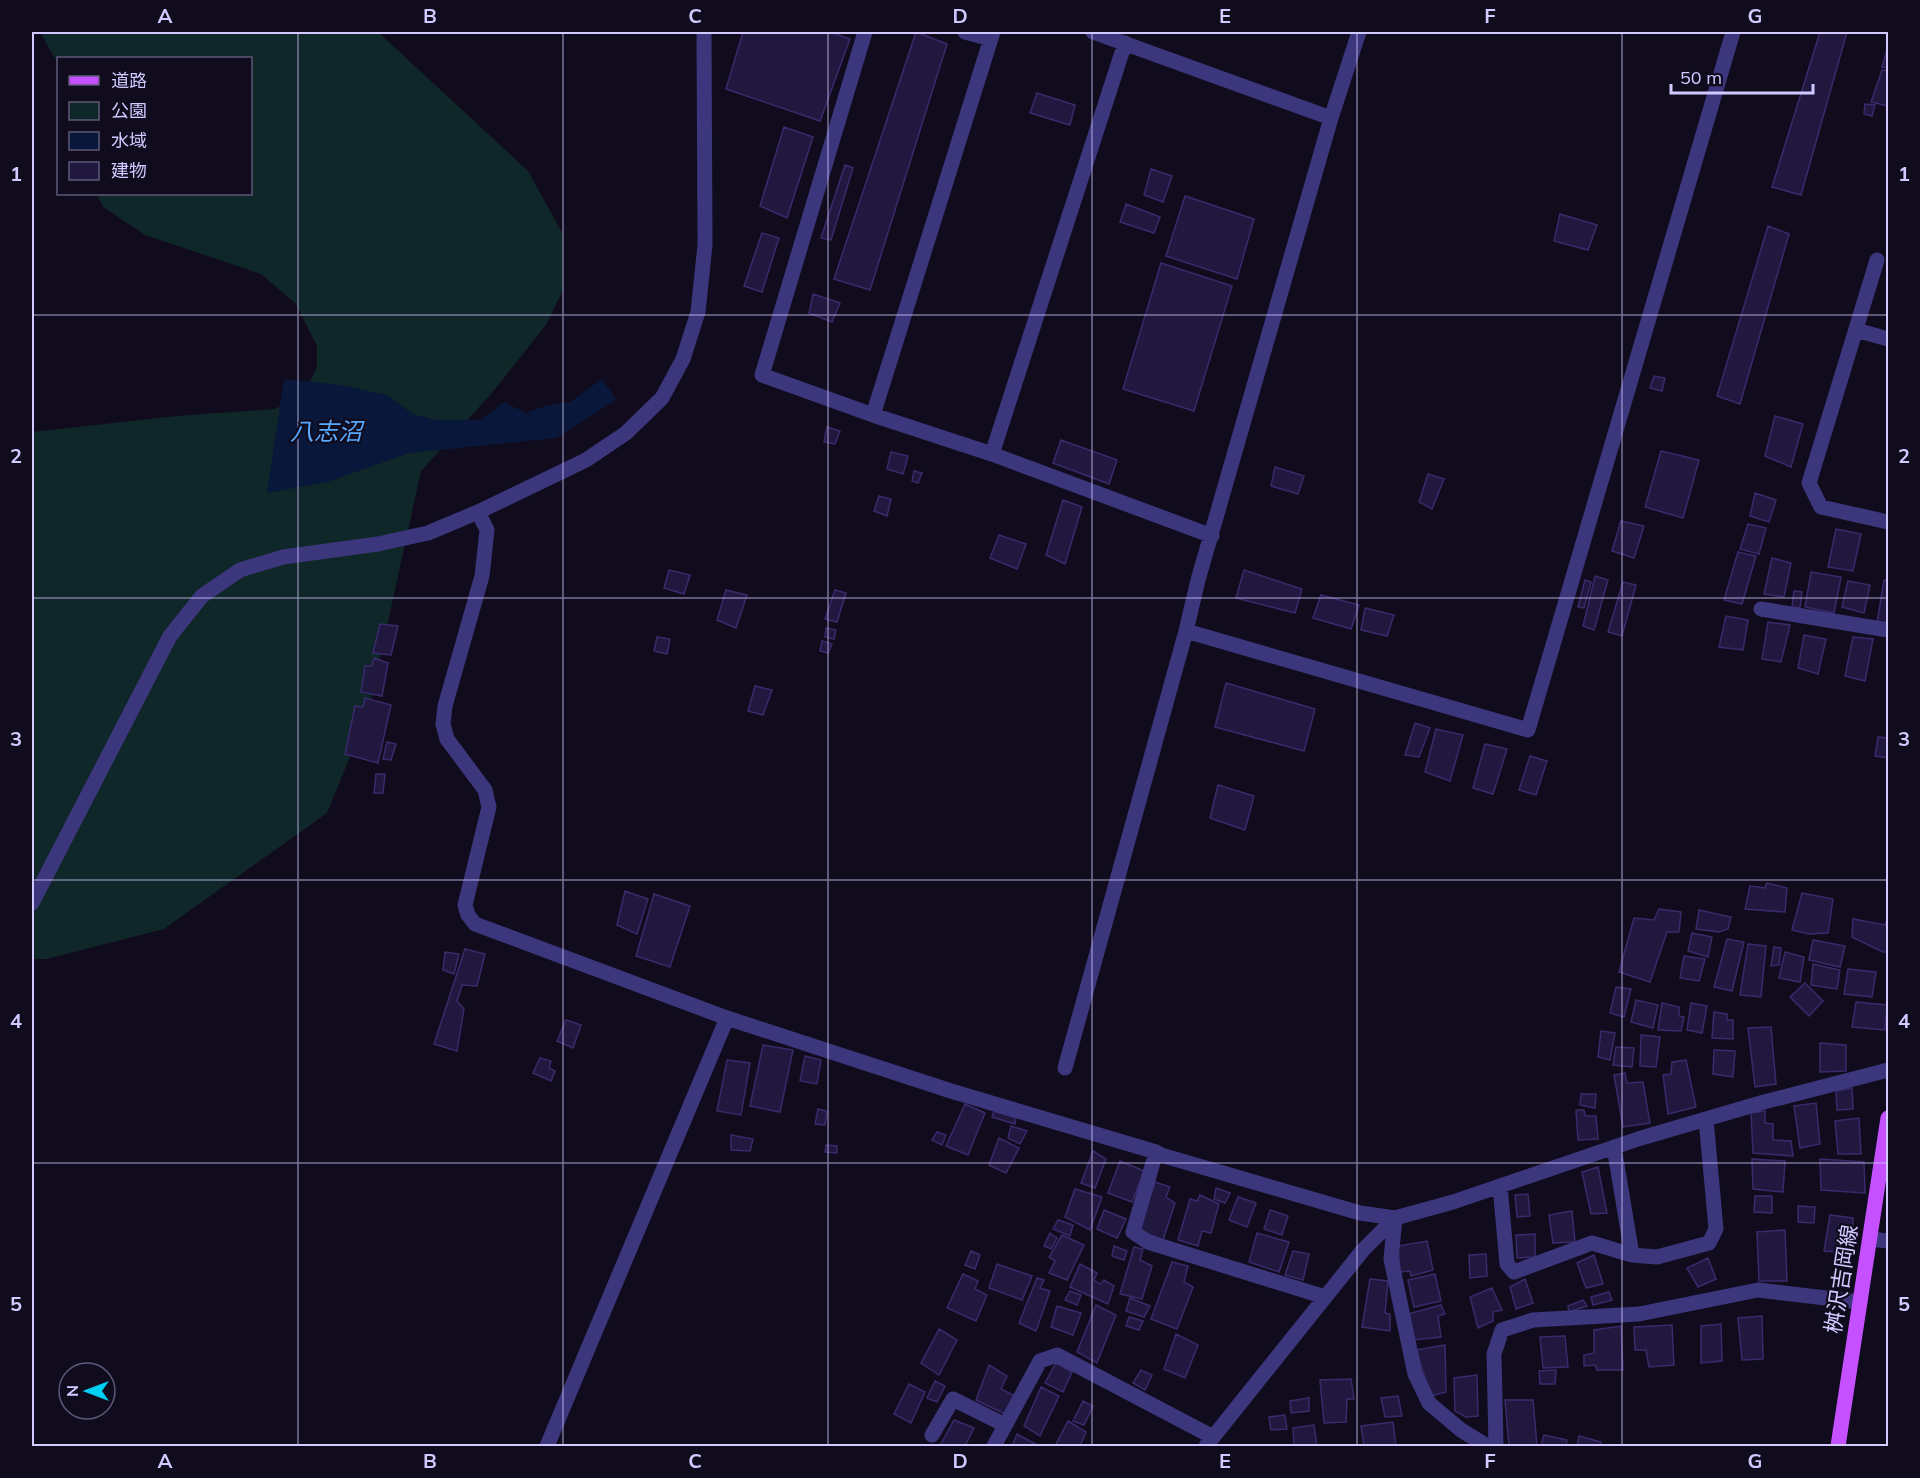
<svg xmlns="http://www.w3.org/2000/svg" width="1920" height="1478" font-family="Mulish,'Noto Sans JP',sans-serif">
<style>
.green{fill:#0f2728}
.water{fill:#09183a}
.building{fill:#21183f;stroke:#3a2a6b;stroke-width:1.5}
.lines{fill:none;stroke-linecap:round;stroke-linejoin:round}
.minor{stroke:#3c367d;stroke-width:15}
.major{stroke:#c550ff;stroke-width:15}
.grid{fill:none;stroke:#d1c9ff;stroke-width:1.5;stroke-opacity:0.55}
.labels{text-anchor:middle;stroke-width:4.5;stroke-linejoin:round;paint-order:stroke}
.street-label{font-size:22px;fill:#d1c9ff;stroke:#100c1e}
.water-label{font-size:24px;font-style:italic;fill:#57a9ff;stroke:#100c1e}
.neatline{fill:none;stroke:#d1c9ff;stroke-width:2}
.grid-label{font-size:20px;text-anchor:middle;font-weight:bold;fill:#d1c9ff}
</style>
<rect width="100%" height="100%" fill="#100c1e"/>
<path class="green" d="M40,32h338l150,139 35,63v56l-17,35 -55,69 -70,77 -53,242 -41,100 -163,116 -118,30h-14v-527l145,-16 98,-7 30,-17 12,-25v-21l-21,-42 -35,-30 -116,-39 -42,-28 -6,-13h153v-136h-192v6z"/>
<path class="water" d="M284,379l57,6 46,10 26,19 24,6h44l23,-18 22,11 20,-7 24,-4 32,-23 14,21 -60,38 -146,15 -83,29 -60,11z"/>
<path class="building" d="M743,32h87l20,7 -30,82 -94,-32z
M916,32l31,12 -77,246 -36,-11z
M1820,32h27l-46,163 -29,-8z
M1887,49h1v19l-6,-1z
M1882,70l6,1v35l-17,-4z
M1037,93l38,12 -5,20 -40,-12z
M1865,104l10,1 -3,11 -8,-2z
M784,127l29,10 -26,81 -27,-12z
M845,165l8,3 -22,72 -10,-2z
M1151,169l21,7 -9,26 -19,-7z
M1185,196l69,23 -17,60 -71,-23z
M1126,204l34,13 -6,16 -34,-11z
M1560,214l37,11 -9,25 -34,-9z
M1768,226l21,8 -49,170 -23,-8z
M762,233l17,5 -17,54 -18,-6z
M1161,263l71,23 -38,125 -71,-22z
M813,294l27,9 -8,19 -23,-9z
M1654,376l11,2 -3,13 -12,-3z
M1775,416l28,8 -12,43 -26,-11z
M827,427l13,4 -5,13 -11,-2z
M1061,440l56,20 -8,24 -56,-21z
M1661,451l38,9 -16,58 -38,-11z
M891,452l17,4 -5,18 -16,-5z
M1275,467l29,9 -6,18 -27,-8z
M914,471l8,2 -4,10 -6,-2z
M1428,474l16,5 -12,30 -13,-7z
M1755,493l21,7 -7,22 -19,-6z
M879,496l12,3 -4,17 -13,-5z
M1063,500l19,7 -17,57 -19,-9z
M1621,521l23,5 -10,32 -22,-7z
M1748,524l18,4 -7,26 -19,-5z
M1836,529l25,5 -8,37 -25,-4z
M999,535l27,9 -9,25 -27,-11z
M1738,552l18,4 -14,48 -18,-4z
M1772,558l19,5 -7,34 -20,-3z
M669,570l21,5 -6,19 -20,-6z
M1244,570l58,19 -7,24 -59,-15z
M1811,572l30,5 -7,36 -29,-6z
M1595,576l13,4 -14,50 -11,-4z
M1585,580l6,2 -7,26 -6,-1z
M1884,580l4,1v43l-11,-1z
M1848,581l22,4 -6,28 -22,-6z
M1623,582l13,3 -14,51 -14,-4z
M726,590l21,5 -11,33 -19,-8z
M835,590l11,3 -9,29 -12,-3z
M1794,591l8,1 -2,16 -8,-1z
M1321,595l38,10 -8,24 -38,-11z
M1365,608l29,7 -7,21 -26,-6z
M1726,616l22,4 -5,30 -24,-3z
M1768,622l22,3 -9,37 -19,-3z
M380,624l18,2 -7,29 -18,-2z
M826,628l10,2 -2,9 -9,-2z
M1804,635l22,4 -8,35 -20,-6z
M657,637l13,2 -3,15 -13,-3z
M1853,637l20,2 -8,42 -20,-5z
M822,641l10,3 -4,9 -8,-2z
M374,658l14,5 -6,33 -21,-4 4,-26h7z
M1226,683l89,26 -11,42 -89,-24z
M755,686l17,4 -9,25 -15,-4z
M365,698l26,7 -13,58 -33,-9 10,-48 8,1z
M1415,723l15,5 -11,29 -14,-2z
M1436,729l27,6 -13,46 -25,-9z
M1878,737l10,1v20l-13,-2z
M387,742l9,2 -5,16 -8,-1z
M1485,744l22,5 -14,45 -20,-6z
M1530,756l17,5 -11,34 -17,-5z
M376,774h9l-2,19h-9z
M1218,785l36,11 -9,34 -35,-12z
M1767,883l20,5 -2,24 -40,-3 5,-23 15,2z
M625,891l23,8 -11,35 -20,-9z
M1802,893l31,6 -5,34 -19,1 -17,-4z
M654,894l36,12 -20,61 -34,-11z
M1659,909l22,3 -2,20h-12l-17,50 -31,-10 15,-54 20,2z
M1699,910l32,7 -3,12 -9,3 -23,-3z
M1888,916v36h-5l-31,-15 1,-18 32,6z
M1692,933l20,4 -4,20 -20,-6z
M1727,939l17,3 -12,49 -18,-4z
M1813,940l32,6 -5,21 -31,-7z
M1748,944l18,2 -5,51 -21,-2z
M1774,947l7,1 -2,17 -8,1z
M465,949l20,5 -8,32 -15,-1 -5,16 7,8 -7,42 -23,-7z
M445,952l14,2 -5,20 -11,-4z
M1785,952l19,5 -4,25 -21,-4z
M1684,956l21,3 -6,22 -19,-3z
M1813,964l27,6 -3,19 -26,-4z
M1848,969l28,3 -4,25 -28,-3z
M1805,983l18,18 -14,15 -19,-19z
M1616,987l15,2 -7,28 -14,-4z
M1636,1000l22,5 -5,23 -22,-6z
M1856,1002l31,3 -2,25 -33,-3z
M1662,1003l17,4v9l5,1 -3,14 -23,-1z
M1691,1003l16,3 -5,27 -15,-3z
M1714,1012l13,2v6h6v19l-21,-1z
M566,1020l15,5 -8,23 -16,-7z
M1771,1027l5,57 -21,3 -7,-59z
M1601,1031l14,2 -5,27 -12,-3z
M1641,1035l19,2 -4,30 -16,-1z
M1820,1043l26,2v26l-26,1z
M763,1045l30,5 -13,62 -30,-6z
M1616,1047l18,1 -2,19 -19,-2z
M1714,1050l21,1 -2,26 -20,-3z
M805,1056l16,4 -4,24 -17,-3z
M540,1058l11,3 -2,7 6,3 -4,10 -18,-8z
M727,1060l23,3 -9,52 -24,-4z
M1686,1060l10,47 -28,7 -5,-39 8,-1 1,-12z
M1625,1073l2,10 16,-1 7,41 -27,4 -9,-52z
M1852,1088l1,21 -16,1 -1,-19z
M1581,1094h15l-1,14 -15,-3z
M1816,1103l4,41 -20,4 -6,-42z
M965,1104l20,9 -17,42 -22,-9z
M818,1109l9,2 -2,14 -10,-1z
M1576,1110h8l1,6h11l2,23 -20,1z
M994,1111l22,7 -1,6 -23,-7z
M1765,1111v12l8,1v16l18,1 2,15 -40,-3 -2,-40z
M1859,1118l2,36h-23l-3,-33z
M1011,1126l16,5 -7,13 -12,-6z
M937,1132l9,3 -4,10 -10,-5z
M731,1135l22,4 -3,12 -19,-1z
M999,1138l20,10 -13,25 -17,-8z
M826,1145l11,1v7l-12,-1z
M1093,1151l13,8 -11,29 -14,-5z
M1752,1159l33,2 -2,31 -30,-3z
M1820,1159l44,3 1,31 -44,-3z
M1120,1161l24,10 -12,31 -24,-9z
M1598,1167l9,46 -16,1 -9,-42z
M1155,1182l15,5 -4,10 9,6 -12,37 -25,-10z
M1216,1188l14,5 -5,10 -11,-4z
M1075,1189l27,8 -12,33 -25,-13z
M1528,1194l2,22 -13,1 -2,-22z
M1200,1195l19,9 -8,29 -9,-2 -4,15 -20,-6 12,-41 7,2z
M1755,1196h17v17l-18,-1z
M1238,1197l18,6 -9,24 -18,-7z
M1798,1206l17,1 -1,16 -16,-1z
M1104,1210l22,9 -9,19 -20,-9z
M1270,1210l18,6 -6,19 -18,-6z
M1572,1211l3,31 -22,1 -4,-28z
M1830,1215l23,3 -1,35 -28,-2z
M1058,1220l15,5 -3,11 -17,-7z
M1785,1230l2,51h-28l-2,-49z
M1050,1233l7,5 -6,11 -7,-3z
M1257,1233l32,9 -10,30 -30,-10z
M1535,1234v23l-18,1 -1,-23z
M1062,1235l22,10 -17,35 -18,-7 6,-12 -6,-4z
M1427,1241l6,29 -22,6 -1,-5 -10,1 -2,-26z
M1114,1246l13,5 -3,9 -12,-4z
M1134,1247l9,2 -3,11 12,6 -10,33 -22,-5z
M971,1251l9,4 -5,14 -10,-4z
M1293,1251l16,3 -6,26 -18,-5z
M1486,1254l1,22 -17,2 -1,-23z
M1594,1255l9,29 -17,4 -9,-25z
M1708,1258l8,21 -18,8 -11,-19z
M1172,1262l16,4 -4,16 9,5 -16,42 -26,-10z
M997,1264l35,12 -10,24 -33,-12z
M1080,1264l17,9 -3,7 6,4 4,-4 10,6 -6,18 -38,-17z
M963,1274l15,7 -3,8 12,6 -11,26 -29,-13z
M1435,1274l6,27 -27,6 -6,-27z
M1037,1278l7,2 -4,8 10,3 -14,40 -17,-8z
M1370,1279l18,2 -3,32 5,1v17l-28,-4z
M1525,1279l8,24 -17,6 -6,-22z
M1492,1288l10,22 -9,2v9l-15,7 -8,-31z
M1070,1291l11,4 -4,10 -12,-5z
M1609,1292l3,8 -19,5 -2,-8z
M1130,1298l20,8 -6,11 -18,-6z
M1583,1300l4,6 -18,6 -1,-6z
M1096,1305l20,10 -19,48 -20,-11z
M1441,1305l4,9 -7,2 3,21 -28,3 -5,-26z
M1057,1306l24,7 -8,22 -22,-8z
M1762,1316l1,43 -21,1 -4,-42z
M1129,1317l14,4 -4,9 -13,-4z
M1721,1324l1,37 -21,2v-37z
M1672,1325l2,40 -25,2 -3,-17h-11l-1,-23z
M1621,1326l2,44h-26l-2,-5 -11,1v-11l10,-2v-23z
M939,1329l18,11 -18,35 -18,-12z
M1176,1334l22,11 -13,33 -21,-9z
M1565,1336l3,31 -25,1 -3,-31z
M1445,1345l1,47 -15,4 -15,-46z
M1056,1363l16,9 -9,20 -18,-9z
M989,1365l18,11 -6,13 14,7 -10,18 -29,-14z
M1141,1370l11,5 -7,15 -12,-7z
M1556,1370l-1,14h-15l-1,-13z
M1477,1375l1,41 -12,1 -11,-6 -1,-33z
M1351,1379l3,20h-7l-1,23 -22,1 -4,-43z
M935,1381l10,5 -8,16 -10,-4z
M909,1384l16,8 -14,31 -17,-9z
M1041,1387l18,9 -19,40 -16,-10z
M1398,1396l4,20 -17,1 -4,-19z
M1309,1398v13l-18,2 -1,-12z
M1505,1400h28l4,46h-28z
M1083,1401l10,5 -9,19 -11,-4z
M1285,1415l2,14 -16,1 -2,-13z
M954,1420l20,8 -9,18h-25z
M1068,1421l18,11 -6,14h-25z
M1393,1422l3,24h-32l-3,-20z
M1314,1425l3,21h-23l-1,-18z
M1017,1434l22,12h-27z
M1544,1435l23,5 -1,6h-25z
M1579,1436l22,6 -1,4h-23z"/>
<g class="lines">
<path class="minor" d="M865,32l-103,343 111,40 119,39 220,82
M965,32l26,7
M1093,32l238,86
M1877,260l-68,223 12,24 67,15
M1856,330l32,9
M873,415l120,-383
M992,454l133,-411
M478,512l9,18 -5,46 -37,130 -2,18 4,15 38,51 4,17 -24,98 3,10 7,9 252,94 224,73 205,61 5,3 199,58 35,5 58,-16 185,-63 126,-37 124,-32
M1761,609l127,21
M1186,631l342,99 205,-698
M32,903l138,-267 32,-40 38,-26 43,-13 95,-13 50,-11 50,-21 108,-52 40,-27 36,-35 21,-39 15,-47 7,-67 -1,-213
M1065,1068l121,-437 12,-51 133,-462 28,-86
M1614,1147l18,108
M1156,1152l-23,80 15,10 177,55
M1500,1186l7,78 7,8 78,-29 40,12 25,2 52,-14 7,-14 -10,-110
M1395,1218l-4,41 24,115 14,29 32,27 26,16
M1870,1239l18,2
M932,1435l21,-36 52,26
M547,1446l180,-428
M994,1446l46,-85 17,-6 156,82
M1206,1446l157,-196 32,-32
M1496,1446l-2,-92 8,-24 31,-10 106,-6 119,-24 102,12"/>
<path class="major" d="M1838,1446l50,-328"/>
</g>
<path class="grid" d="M298,32v1414M563,32v1414M828,32v1414M1092,32v1414M1357,32v1414M1622,32v1414M32,315h1856M32,598h1856M32,880h1856M32,1163h1856"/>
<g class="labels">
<g class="street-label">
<text transform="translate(1841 1279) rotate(-81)" y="8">桝沢吉岡線</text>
</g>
<g class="water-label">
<text x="326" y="440">八志沼</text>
</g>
</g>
<rect width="1920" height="1478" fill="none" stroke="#100c1e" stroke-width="66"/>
<rect x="57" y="57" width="195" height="138" fill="#100c1e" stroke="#5d5878" stroke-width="1.5"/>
<rect x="69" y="76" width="30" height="9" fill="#c550ff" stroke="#5d5878" stroke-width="1.5"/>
<text x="111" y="87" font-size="18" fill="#d1c9ff">道路</text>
<rect x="69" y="102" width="30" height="18" fill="#0f2728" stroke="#5d5878" stroke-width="1.5"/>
<text x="111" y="117" font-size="18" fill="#d1c9ff">公園</text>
<rect x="69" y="132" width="30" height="18" fill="#09183a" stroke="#5d5878" stroke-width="1.5"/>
<text x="111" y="147" font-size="18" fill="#d1c9ff">水域</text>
<rect x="69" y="162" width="30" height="18" fill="#21183f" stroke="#5d5878" stroke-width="1.5"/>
<text x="111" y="177" font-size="18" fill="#d1c9ff">建物</text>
<g transform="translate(87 1391) rotate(270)"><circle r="28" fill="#100c1e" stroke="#5d5878" stroke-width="1.5"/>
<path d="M0-4.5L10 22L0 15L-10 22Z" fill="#00d0f4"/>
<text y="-9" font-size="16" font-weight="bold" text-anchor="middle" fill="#d1c9ff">N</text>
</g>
<path d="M1671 84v9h142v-9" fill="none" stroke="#d1c9ff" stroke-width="3"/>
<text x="1680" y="84" font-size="18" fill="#d1c9ff" stroke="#100c1e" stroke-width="4.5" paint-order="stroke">50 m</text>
<rect x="33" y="33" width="1854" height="1412" class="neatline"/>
<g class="grid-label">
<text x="165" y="23">A</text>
<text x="430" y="23">B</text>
<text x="695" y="23">C</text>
<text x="960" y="23">D</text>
<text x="1225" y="23">E</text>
<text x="1490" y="23">F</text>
<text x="1755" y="23">G</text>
<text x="16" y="181">1</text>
<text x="1904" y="181">1</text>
<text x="16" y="463">2</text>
<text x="1904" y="463">2</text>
<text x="16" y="746">3</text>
<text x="1904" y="746">3</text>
<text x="16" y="1028">4</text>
<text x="1904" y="1028">4</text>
<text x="16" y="1311">5</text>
<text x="1904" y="1311">5</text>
<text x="165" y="1468">A</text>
<text x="430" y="1468">B</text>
<text x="695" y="1468">C</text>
<text x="960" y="1468">D</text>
<text x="1225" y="1468">E</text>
<text x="1490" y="1468">F</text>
<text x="1755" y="1468">G</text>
</g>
</svg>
